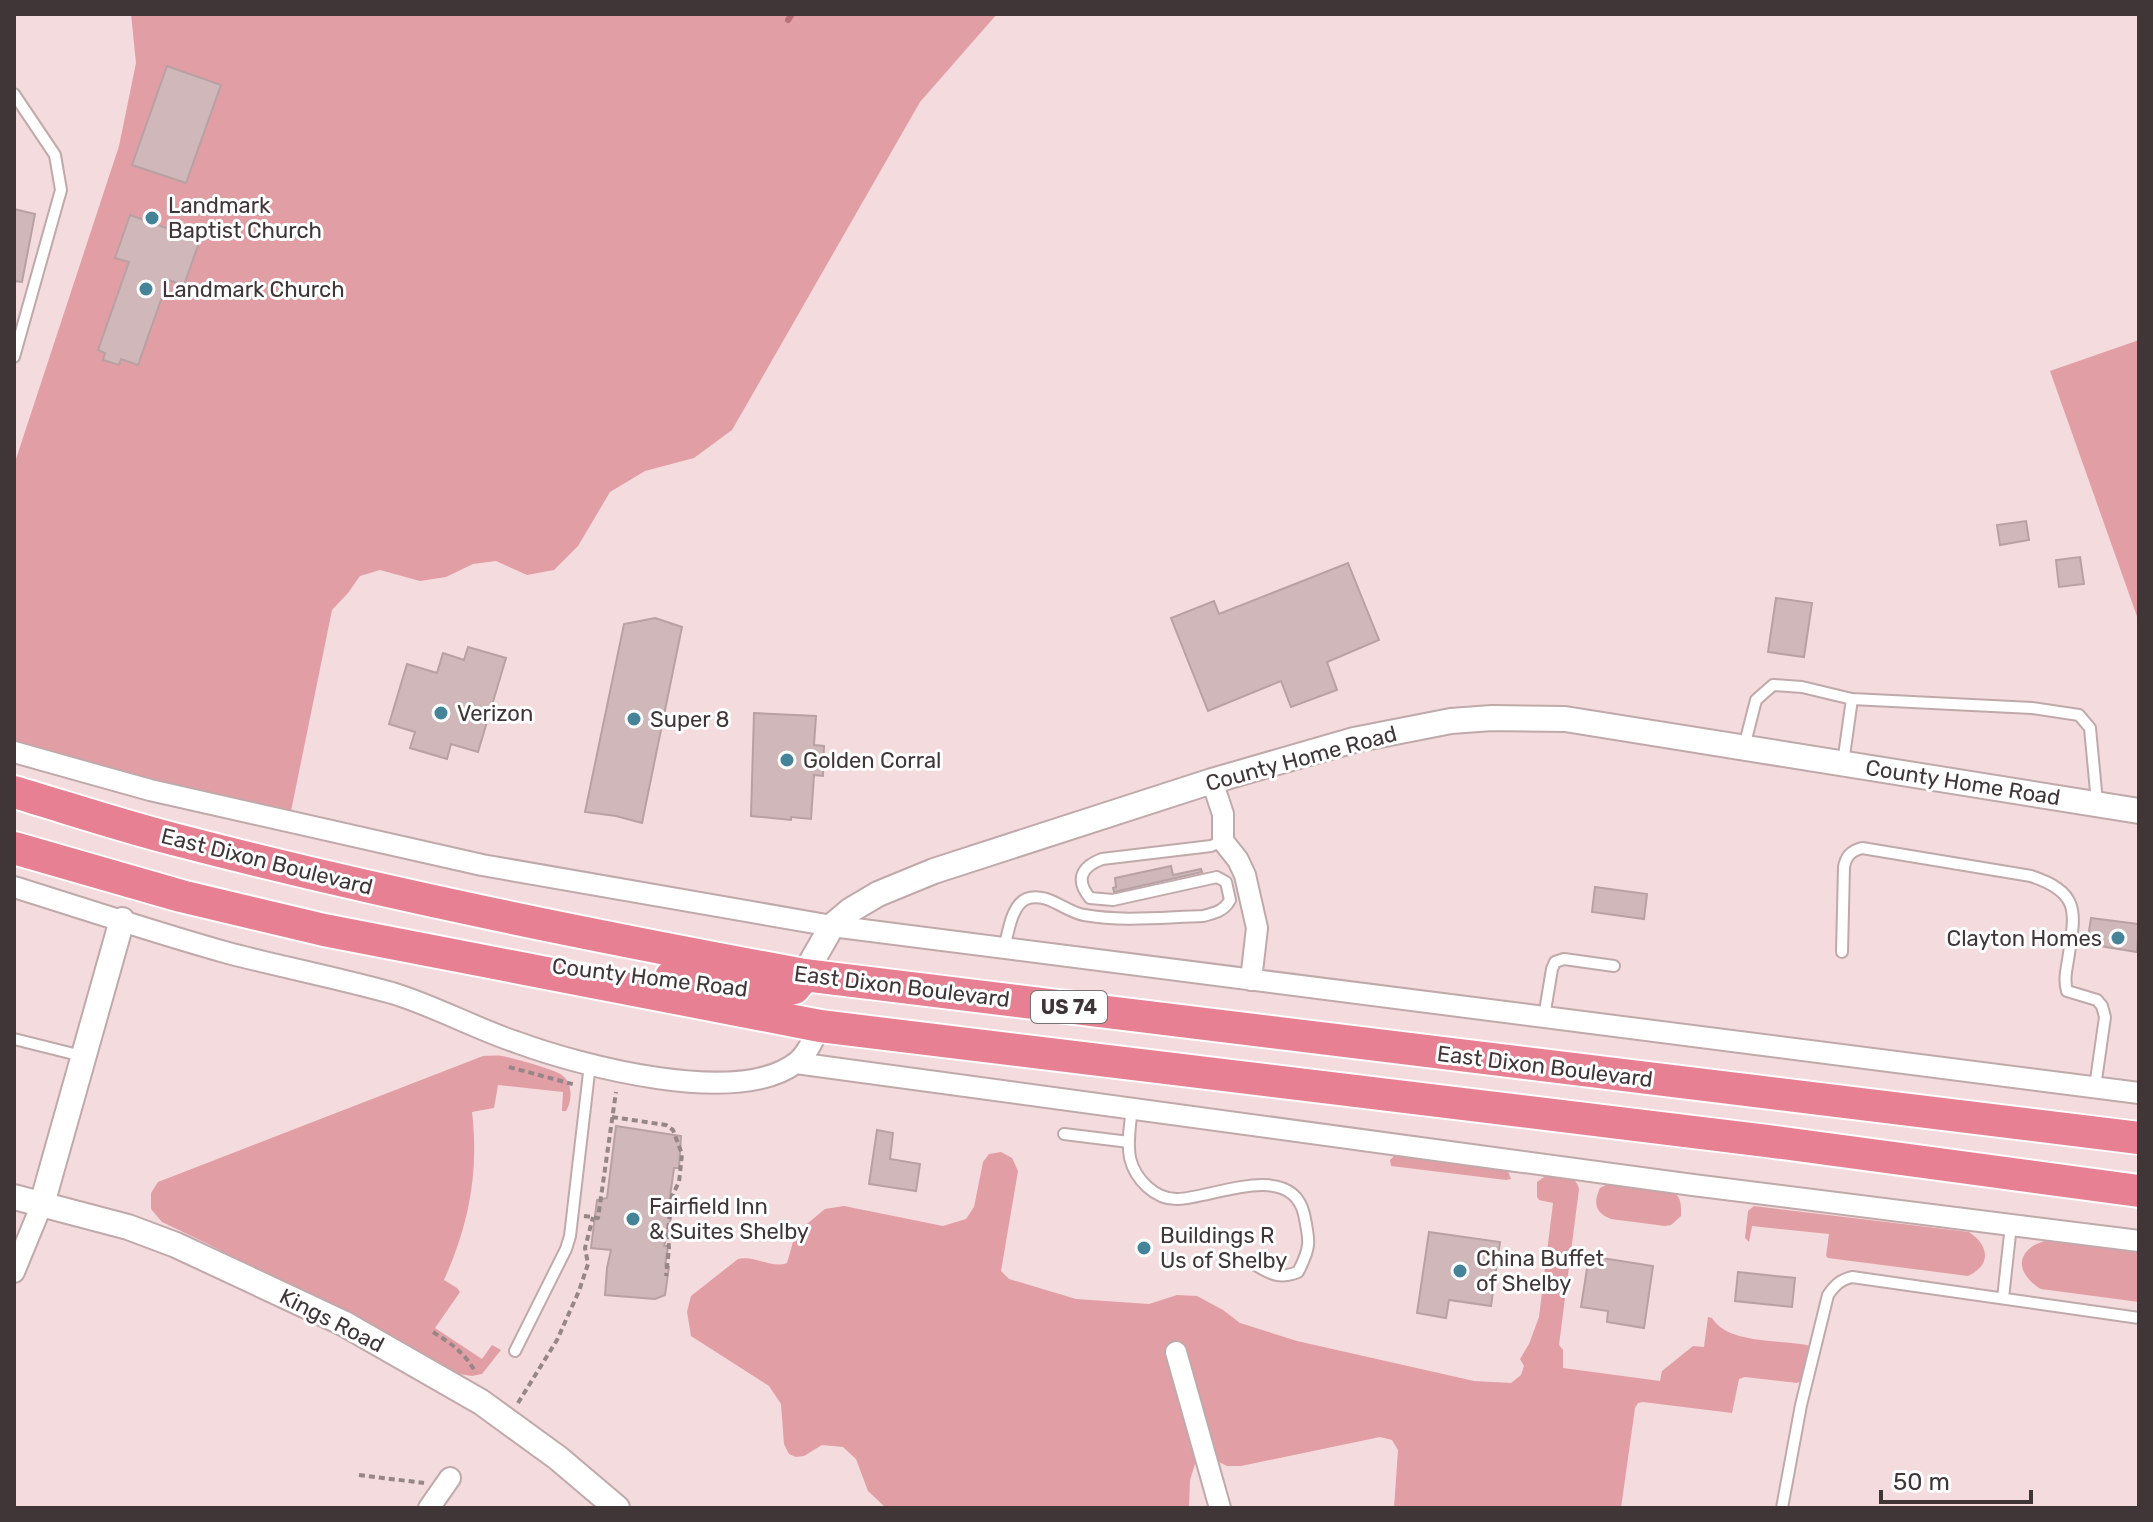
<svg xmlns="http://www.w3.org/2000/svg" width="2153" height="1522" font-family="Rubik,sans-serif">
<style>
.green{fill:#e29ea5}
.lines{fill:none;stroke-linecap:round;stroke-linejoin:round}
.stream{stroke:#ba717a;stroke-width:6}
.building{fill:#d0b8ba;stroke:#b8a1a3;stroke-width:2}
.service-casing{stroke:#c0a9ab;stroke-width:14}
.minor-casing{stroke:#c0a9ab;stroke-width:24}
.tertiary-casing{stroke:#c0a9ab;stroke-width:28}
.trunk-casing{stroke:#fff;stroke-width:36}
.path{stroke:#978687;stroke-width:4;stroke-dasharray:6 4;stroke-linecap:butt}
.service{stroke:#fff;stroke-width:10}
.minor{stroke:#fff;stroke-width:20}
.tertiary{stroke:#fff;stroke-width:24}
.trunk{stroke:#e68092;stroke-width:32}
.poi-dot{fill:#448398;stroke:#fff;stroke-width:3}
.labels{text-anchor:middle;stroke-width:6;stroke-linejoin:round;paint-order:stroke}
.shield{fill:#fff;stroke:#797273;stroke-width:2}
.shield-label{font-size:20px;font-weight:bold;fill:#403637}
.poi-label{font-size:22px;fill:#403637;stroke:#fff;text-anchor:start}
.street-label{font-size:22px;fill:#403637;stroke:#fff}
</style>
<rect width="100%" height="100%" fill="#f4dbdd"/>
<path class="green" d="M131,14h866l-77,88 -188,328 -38,28 -49,13 -35,21 -32,54 -24,24 -27,5 -31,-14 -23,3 -27,13 -26,4 -40,-11 -20,6 -12,17 -16,17 -43,211 -275,-69v-287l105,-319 17,-83z
M2139,340v282l-89,-251z
M483,1056c6,0 13,-1 19,0 10,2 55,14 61,20 10,8 9,26 3,35h-4l1,-19 -65,-7 -4,23 -22,4c7,61 -3,112 -28,168l13,8 3,4 -25,36 47,31 10,-14 9,5 -19,24 -10,2 -13,-2 -253,-131 -44,-21 -11,-13v-16l7,-11z
M1001,1152l11,6 6,13 -17,100 8,8 67,20 73,5 28,-9 20,1 26,14 17,13 57,18 177,40 37,2 10,-8 3,-9 -4,-7 9,-15 10,-27 14,-114 -14,-3 -2,-3v-15l10,-7c13,1 29,-1 32,14l-20,156 4,5v18l97,13 2,-10 31,-25 11,1 4,-30 4,1c16,27 71,21 99,28l-9,35 -5,2 -52,-6 -6,2 -7,34 -89,-11 -5,1 -3,5 -14,100h-227l4,-58 -6,-10 -12,-3 -139,29h-14l-14,-7 -18,5 -5,16 -1,28h-303l-18,-17 -12,-32 -13,-12 -21,-2 -18,11 -8,1 -7,-3 -5,-10 -3,-40 -12,-18 -78,-50 -4,-24 4,-16 47,-37c17,-4 33,10 49,4l6,-21 15,-19 17,-14 19,-3 99,20 23,-7 8,-12 9,-45 6,-8z
M1396,1154l106,14 6,3 3,8 -5,1 -115,-14 -1,-6z
M1610,1183l63,9c9,5 8,15 8,24l-10,9 -6,1 -54,-7c-16,-6 -18,-16 -11,-31z
M1754,1206l215,26c21,14 22,33 -1,44l-140,-18 -2,-2 3,-22 -77,-8 -3,16 -4,-4 3,-27z
M2048,1240l91,11v51l-98,-13c-14,-8 -28,-25 -12,-40 5,-5 13,-7 19,-9z"/>
<g class="lines">
<path class="stream" d="M788,20l4,-6"/>
</g>
<path class="building" d="M167,66l54,19 -35,98 -54,-18z
M14,209l21,5 -13,68 -8,-1z
M130,215l70,25 -16,45 -16,-5 -30,85 -17,-6 -2,6 -16,-5 2,-7 -7,-3 31,-88 -14,-4z
M2026,521l3,19 -29,5 -3,-20z
M2080,557l4,27 -25,3 -3,-27z
M1348,563l31,77 -52,22 10,28 -46,17 -10,-26 -73,30 -37,-93 43,-17 5,13z
M1776,598l36,5 -8,54 -36,-5z
M655,618l27,9 -40,196 -26,-7 -31,-4 39,-188z
M468,647l38,11 -28,94 -27,-8 -4,15 -37,-11 5,-16 -26,-8 18,-60 30,9 6,-20 21,7z
M754,713l62,3 -2,29 10,1 -1,30 -9,-1 -3,44 -20,-2v3l-40,-4z
M1171,866l2,9 28,-6 1,3 -88,20 -1,-4 3,-1 -1,-9z
M1595,887l52,7 -3,25 -52,-7z
M2091,918l48,6 -2,28 -50,-8z
M616,1126l65,10 -2,32h-5l-5,36 5,1 -10,41h4l-3,20 4,1 -4,28 -10,4 -50,-4 2,-27 4,-18 -20,-2 6,-48 10,-2z
M877,1130l16,3 -3,26 30,5 -4,27 -47,-7z
M1429,1232l71,10 -9,64 -42,-6 -3,18 -29,-5z
M1589,1256l64,10 -9,62 -37,-6 1,-11 -27,-4z
M1738,1272l57,6 -3,29 -57,-6z"/>
<g class="lines">
<g class="service-casing">
<path id="service" d="M14,94l41,61 6,35 -47,167
M1744,747l12,-47 17,-15 29,2 50,12 180,9 47,7 11,13 7,74
M1843,763l9,-64
M1004,949c4,-15 7,-43 22,-50 21,-8 39,13 58,16 39,7 81,2 119,1 12,-3 21,-5 27,-16l-4,-18 -9,-5 -104,23 -23,-2c-15,-18 -9,-31 12,-39l109,-13 12,-5
M1842,952l2,-85c2,-11 7,-16 18,-19l169,28c51,17 44,37 37,84 -2,11 -4,21 -1,31l30,9 5,6 3,11 -10,70
M1544,1017l8,-48 3,-7 9,-3 50,7
M14,1039l68,17
M1132,1109c-2,16 -5,33 -2,49 5,21 25,42 48,41 35,-1 113,-39 126,15 6,28 7,33 -6,58 -21,8 -28,1 -46,-9
M1064,1134l65,8
M2003,1298l8,-73
M515,1351l51,-102 4,-13 20,-172
M1782,1508l19,-103 27,-110c7,-10 12,-15 24,-18l287,41"/>
</g>
<g class="minor-casing">
<path id="minor" d="M14,752l136,38 332,75 350,61 1307,167
M1212,781l11,33v27l15,19 7,15 12,53 -6,52
M14,887c71,22 142,46 214,66 54,14 110,25 164,40 43,13 82,35 124,49 65,24 223,66 281,20 11,-9 17,-24 23,-36
M796,1063l897,122 446,56
M14,1272l28,-68
M1176,1352l44,156
M429,1508l21,-30"/>
</g>
<g class="tertiary-casing">
<path id="tertiary" d="M804,975l28,-49 19,-16 27,-16 56,-23 278,-90 142,-41 97,-19 41,-3 73,1 574,92
M14,1197l114,30 48,18 167,78 138,79 77,56 59,50
M42,1204l80,-284"/>
</g>
<g class="trunk-casing">
<path id="trunk" d="M14,792c54,16 108,34 163,48 207,54 417,96 627,135l1335,163
M14,848l167,48 143,34 496,96 947,115 372,50
M671,977l103,15 20,-4 6,-7"/>
</g>
<path class="path" d="M509,1067l67,18
M612,1117l54,8 7,5 9,24 -3,28 -7,14 -4,35 1,18 -3,27
M584,1216l14,2 18,-126
M433,1332c20,13 31,20 43,41
M518,1403l39,-63 22,-49 9,-27 -3,-16 8,-31
M359,1475l65,8"/>
<use href="#service" class="service"/>
<use href="#minor" class="minor"/>
<use href="#tertiary" class="tertiary"/>
<use href="#trunk" class="trunk"/>
</g>
<g class="poi-dot">
<circle cx="152" cy="218" r="8"/>
<circle cx="146" cy="289" r="8"/>
<circle cx="441" cy="713" r="8"/>
<circle cx="634" cy="719" r="8"/>
<circle cx="787" cy="760" r="8"/>
<circle cx="2118" cy="938" r="8"/>
<circle cx="633" cy="1219" r="8"/>
<circle cx="1144" cy="1248" r="8"/>
<circle cx="1460" cy="1271" r="8"/>
</g>
<g class="labels">
<rect class="shield" x="1031" y="991" width="76" height="32" rx="6"/>
<g class="shield-label">
<text x="1069" y="1014">US 74</text>
</g>
<g class="poi-label">
<text x="168" y="213">Landmark<tspan x="168" dy="25">Baptist Church</tspan></text>
<text x="162" y="297">Landmark Church</text>
<text x="457" y="721">Verizon</text>
<text x="650" y="727">Super 8</text>
<text x="803" y="768">Golden Corral</text>
<text x="2102" y="946" text-anchor="end">Clayton Homes</text>
<text x="649" y="1214">Fairfield Inn<tspan x="649" dy="25">&amp; Suites Shelby</tspan></text>
<text x="1160" y="1243">Buildings R<tspan x="1160" dy="25">Us of Shelby</tspan></text>
<text x="1476" y="1266">China Buffet<tspan x="1476" dy="25">of Shelby</tspan></text>
</g>
<g class="street-label">
<text transform="translate(1301 758) rotate(-15)" y="8">County Home Road</text>
<text transform="translate(1963 782) rotate(9)" y="8">County Home Road</text>
<text transform="translate(267 861) rotate(14)" y="8">East Dixon Boulevard</text>
<text transform="translate(650 977) rotate(7)" y="8">County Home Road</text>
<text transform="translate(902 986) rotate(7)" y="8">East Dixon Boulevard</text>
<text transform="translate(1545 1066) rotate(7)" y="8">East Dixon Boulevard</text>
<text transform="translate(332 1320) rotate(27)" y="8">Kings Road</text>
</g>
</g>
<rect width="2153" height="1522" fill="none" stroke="#403637" stroke-width="32"/>
<path d="M1881 1490v12h150v-12" fill="none" stroke="#403637" stroke-width="4"/>
<text x="1893" y="1490" font-size="24" fill="#403637" stroke="#ffffff" stroke-width="6" paint-order="stroke">50 m</text>
</svg>
